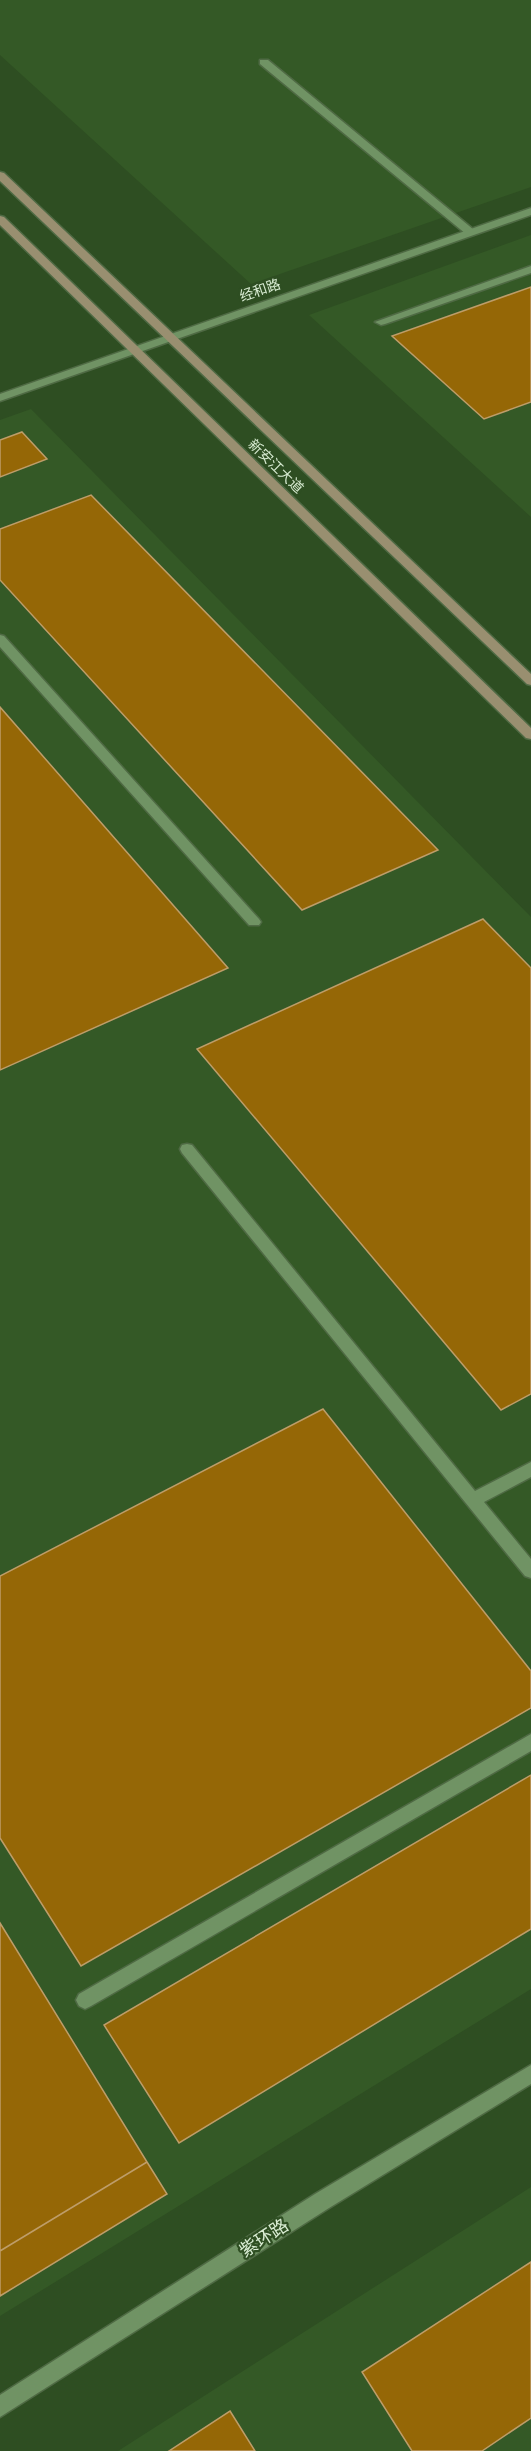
<svg xmlns="http://www.w3.org/2000/svg" width="531" height="2451" font-family="'PT Sans Narrow','Noto Sans SC',sans-serif">
  <style>
    .built { fill: #345926 }
    .building { fill: #956706; stroke: #be9d69; stroke-width: 1.5 }
    .lines { fill: none; stroke-linecap: round; stroke-linejoin: round }
    .lane-casing { stroke: #4f6a44; stroke-width: 3 }
    .street-casing { stroke: #4f6a44; stroke-width: 3 }
    .secondary-casing { stroke: #4f6a44; stroke-width: 3 }
    .lane { fill: #709364; fill-rule: evenodd }
    .street { fill: #709364; fill-rule: evenodd }
    .secondary { fill: #998f70; fill-rule: evenodd }
    .labels { text-anchor: middle; stroke-width: 4.5; stroke-linejoin: round; paint-order: stroke }
    .far-street-label { font-size: 14px; fill: #d9ecd3; stroke: #2e4e22 }
    .near-street-label { font-size: 18px; fill: #d9ecd3; stroke: #2e4e22 }
  </style>
  <rect width="100%" height="100%" fill="#2e4e22"/>
  <!-- built -->
  <path class="built" d="M0,0h531v187l-280,97 -251,-229z
    M531,235v282l-222,-202z
    M31,409l500,508v1072l-531,327v-1896z
    M531,2187v264h-413z"/>
  <!-- building -->
  <path class="building" d="M531,287v115l-47,17 -92,-83z
    M22,432l25,27 -47,18v-37z
    M91,495l347,355 -136,60 -302,-330v-51z
    M0,707l228,261 -228,102z
    M483,919l48,49v426l-30,16 -304,-361z
    M323,1409l208,262v37l-450,258 -81,-128v-262z
    M531,1775v154l-352,214 -75,-118z
    M0,1923l147,239 -147,89z
    M147,2162l20,32 -167,102v-45z
    M531,2262v156l-49,33h-70l-50,-79z
    M230,2411l25,40h-86z"/>
  <g class="lines">
    <defs>
      <path id="lane" d="M260,60h8l206,170v4h-8l-206,-170z
        M531,266v7l-146,51 -4,1 -6,-3z
        M0,635l4,1 255,283 2,3 -2,3h-10l-249,-278z
        M187,1144l5,1 283,346 56,-29v15l-47,25 47,57v19l-6,-2 -343,-423 -2,-4 2,-4z
        M531,1734v17l-440,255 -6,3 -6,-3 -3,-6 3,-6z"/>
      <path id="street" d="M531,208v7l-531,186v-7z
        M531,2065v19l-202,124 -329,209v-22l315,-201z"/>
      <path id="secondary" d="M0,172l4,1 527,501v11l-4,-1 -527,-503z
        M0,216l4,1 527,511v11l-5,-1 -526,-513z"/>
    </defs>
    <!-- lane casing -->
    <use href="#lane" class="lane-casing"/>
    <!-- street casing -->
    <use href="#street" class="street-casing"/>
    <!-- secondary casing -->
    <use href="#secondary" class="secondary-casing"/>
    <!-- lane -->
    <use href="#lane" class="lane"/>
    <!-- street -->
    <use href="#street" class="street"/>
    <!-- secondary -->
    <use href="#secondary" class="secondary"/>
  </g>
  <g class="labels">
    <!-- far-street labels -->
    <g class="far-street-label">
      <text transform="translate(260 290) rotate(-19)" y="5">经和路</text>
      <text transform="translate(276 466) rotate(44)" y="5">新安江大道</text>
    </g>
    <!-- near-street labels -->
    <g class="near-street-label">
      <text transform="translate(264 2238) rotate(-33)" y="6">紫环路</text>
    </g>
  </g>
</svg>
